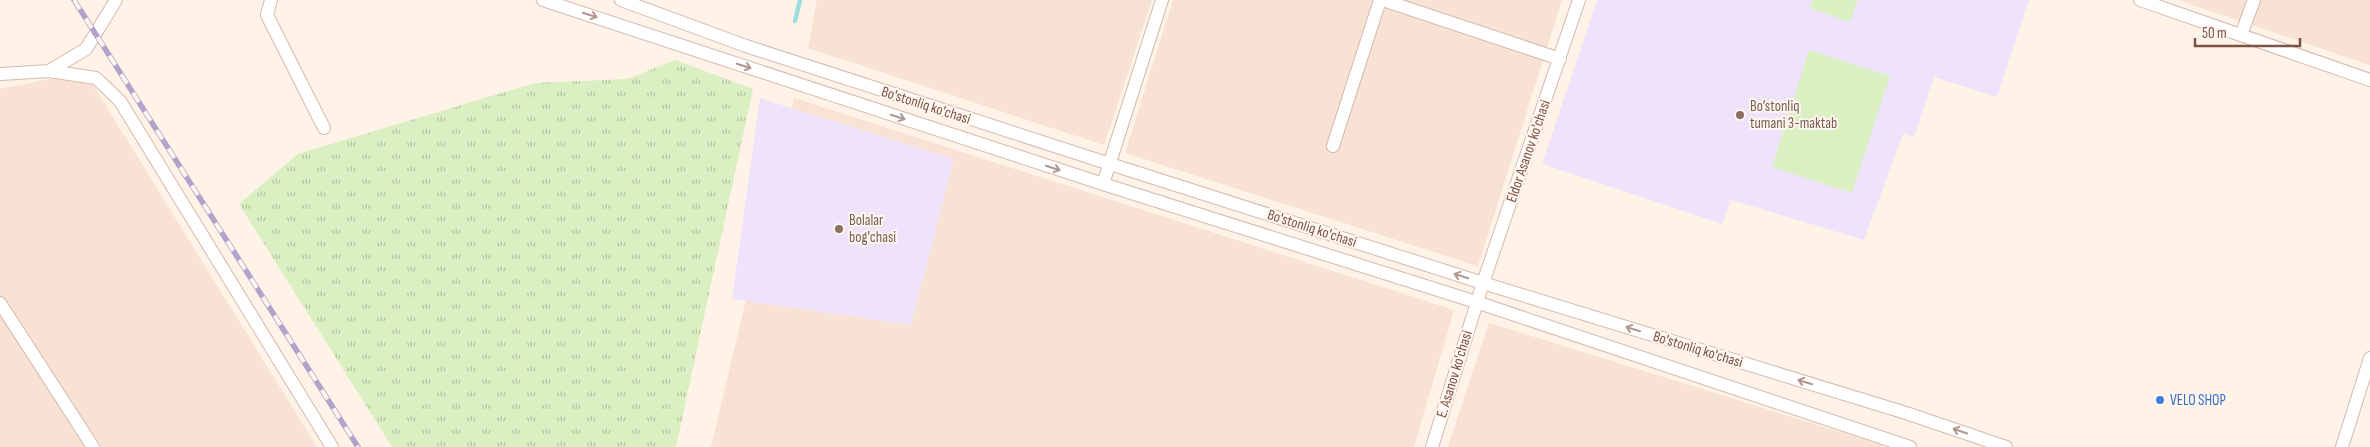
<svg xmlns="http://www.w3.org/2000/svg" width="2370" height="447" font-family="'Sofia Sans Condensed',sans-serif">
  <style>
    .residential { fill: #f7e2d4 }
    .education { fill: #efe3fb }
    .grass { fill: url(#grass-tufts) }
    .garden { fill: #daefc2 }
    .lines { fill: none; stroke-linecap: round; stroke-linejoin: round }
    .stream { stroke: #9dddde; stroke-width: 4.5 }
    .minor-casing { stroke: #d5baad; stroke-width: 14 }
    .minor { stroke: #fff; stroke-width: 12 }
    .rail-casing { stroke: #b3a2cb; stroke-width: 5.5 }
    .rail { stroke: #fff7ef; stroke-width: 4; stroke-dasharray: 11; stroke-linecap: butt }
    .oneway { stroke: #b09891 }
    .education-dot { fill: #8d6e63; stroke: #fff7ef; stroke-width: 2 }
    .shop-dot { fill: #3f7fe0; stroke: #fff7ef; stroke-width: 2 }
    .labels { text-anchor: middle; stroke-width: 4; stroke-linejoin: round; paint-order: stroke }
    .street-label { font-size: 15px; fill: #7c5347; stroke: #fff7ef }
    .education-label { font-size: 15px; fill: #785e54; stroke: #fff7ef; text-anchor: start }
    .shop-label { font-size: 15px; fill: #366cbe; stroke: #fff7ef; text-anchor: start }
  </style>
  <defs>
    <pattern id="grass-tufts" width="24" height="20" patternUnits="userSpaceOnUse" patternTransform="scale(1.25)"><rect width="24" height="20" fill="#daefc2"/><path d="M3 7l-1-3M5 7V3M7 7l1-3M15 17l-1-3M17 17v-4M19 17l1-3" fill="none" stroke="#b6c49f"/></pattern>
  </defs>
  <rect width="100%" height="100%" fill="#fff2e6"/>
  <!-- residential -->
  <path class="residential" d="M817,0h335l-48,145 -296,-97z
    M1173,0h389l-84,266 -353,-113z
    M2178,0h192v65z
    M85,72l232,375h-317v-358z
    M794,98l660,212 -40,137h-703z
    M1489,323l393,122v2h-434z"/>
  <!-- education -->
  <path class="education" d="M1597,0h432l-32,97 -63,-20 -20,60 -11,-3 -39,106 -133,-40 -9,24 -180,-60z
    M760,98l194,61 -43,166 -179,-26z"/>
  <!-- grass -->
  <path class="grass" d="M675,60l78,29 -77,358h-284l-153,-243 59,-50 237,-71 92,-4z"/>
  <!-- garden -->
  <path class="garden" d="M1813,0h45l-8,22 -40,-14z
    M1809,50l81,26 -38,117 -80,-26z"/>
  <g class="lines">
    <!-- stream -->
    <path class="stream" d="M795,21l5,-21"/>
    <defs>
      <path id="minor" d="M271,0l-4,15 57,113
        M543,0l560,184 373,118 434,145
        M621,0l125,46 364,118 373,119 423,130 100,34
        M1383,0l177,59
        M2140,0l230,80
        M2241,35l13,-35
        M49,71l37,-22 30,-49
        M0,74l49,-3 47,7 24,23 212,346
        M1333,146l47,-146
        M1103,184l59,-184
        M0,303l93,144
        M1432,447l51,-164 96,-283
        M2342,447l28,-89"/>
    </defs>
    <!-- minor casing -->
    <use href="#minor" class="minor-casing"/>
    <!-- minor -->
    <use href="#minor" class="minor"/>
    <defs>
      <path id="rail" d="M74,0l284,447"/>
    </defs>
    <!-- rail casing -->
    <use href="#rail" class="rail-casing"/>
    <!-- rail -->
    <use href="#rail" class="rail"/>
  </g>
  <!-- one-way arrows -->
  <defs><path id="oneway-shaft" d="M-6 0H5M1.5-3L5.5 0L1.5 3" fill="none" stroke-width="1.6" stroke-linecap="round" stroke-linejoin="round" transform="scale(1.25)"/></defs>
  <g class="oneway">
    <use href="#oneway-shaft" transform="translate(590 15) rotate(18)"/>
    <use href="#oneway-shaft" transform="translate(744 66) rotate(18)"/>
    <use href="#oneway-shaft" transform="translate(898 117) rotate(18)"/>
    <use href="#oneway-shaft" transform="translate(1053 168) rotate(18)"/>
    <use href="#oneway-shaft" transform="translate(1461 276) rotate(-162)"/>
    <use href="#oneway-shaft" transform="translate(1633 329) rotate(-163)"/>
    <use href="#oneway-shaft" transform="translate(1805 382) rotate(-163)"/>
    <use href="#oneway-shaft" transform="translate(1960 431) rotate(-161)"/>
  </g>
  <!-- markers -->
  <g class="education-dot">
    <circle cx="1740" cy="115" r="5"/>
    <circle cx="839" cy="229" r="5"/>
  </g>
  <circle class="shop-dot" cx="2160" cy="400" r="5"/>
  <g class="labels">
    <!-- street labels -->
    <g class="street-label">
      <text transform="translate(926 105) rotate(18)" y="5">Bo'stonliq ko'chasi</text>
      <text transform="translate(1528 151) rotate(-71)" y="5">Eldor Asanov ko'chasi</text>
      <text transform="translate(1312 228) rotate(18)" y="5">Bo'stonliq ko'chasi</text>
      <text transform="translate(1698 349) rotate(17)" y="5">Bo'stonliq ko'chasi</text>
      <text transform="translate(1454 374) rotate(-73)" y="5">E. Asanov ko'chasi</text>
    </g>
    <!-- education labels -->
    <g class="education-label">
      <text x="1750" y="111">Bo’stonliq<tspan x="1750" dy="17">tumani 3-maktab</tspan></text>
      <text x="849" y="225">Bolalar<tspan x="849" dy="17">bog'chasi</tspan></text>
    </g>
    <!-- shop labels -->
    <g class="shop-label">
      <text x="2170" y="405">VELO SHOP</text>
    </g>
  </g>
  <!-- scale -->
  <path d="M2195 38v8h105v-8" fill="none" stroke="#7c5347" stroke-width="2.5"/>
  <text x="2202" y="38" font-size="15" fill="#7c5347" stroke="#fff7ef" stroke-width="4" paint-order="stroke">50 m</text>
</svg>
